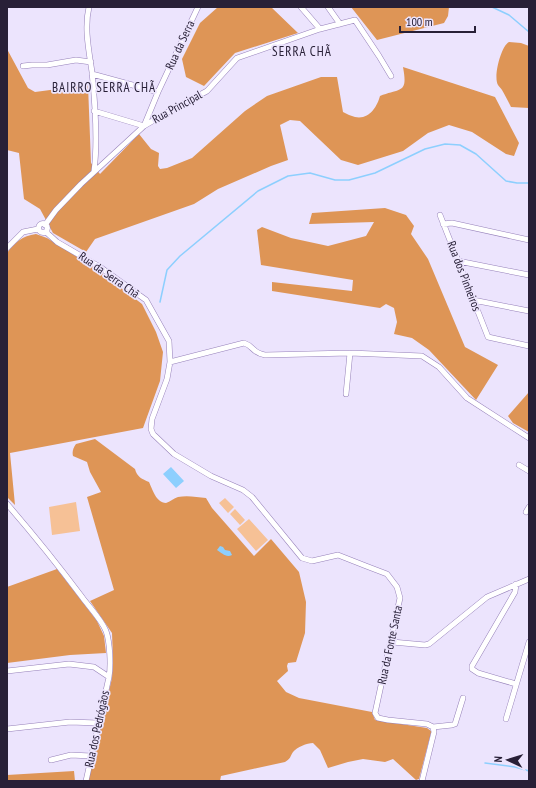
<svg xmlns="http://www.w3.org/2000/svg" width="536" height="788" font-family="'PT Sans Narrow',sans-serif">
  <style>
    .green { fill: #f6c196 }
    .forest { fill: #de9556 }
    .water { fill: #8dcffe }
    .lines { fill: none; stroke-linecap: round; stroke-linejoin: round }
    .stream { stroke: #8dcffe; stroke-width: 1.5 }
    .minor-casing { stroke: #9681ba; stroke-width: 6 }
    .minor { stroke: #fff; stroke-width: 5 }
    .labels { text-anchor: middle; stroke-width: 3.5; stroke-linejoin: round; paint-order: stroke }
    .street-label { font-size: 12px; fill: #282037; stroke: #ece4fd }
    .neighbourhood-label { font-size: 13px; letter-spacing: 1px; fill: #282037; stroke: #ece4fd }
  </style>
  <rect width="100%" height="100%" fill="#ece4fd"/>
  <!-- green -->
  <path class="green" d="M225,498l9,9 -6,6 -9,-10z
    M76,502l4,29 -28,4 -3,-28z
    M235,509l10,11 -5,5 -10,-11z
    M249,519l19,21 -12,11 -19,-22z"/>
  <!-- forest -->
  <path class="forest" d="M218,7h53l27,26 -63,20 -31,33 -18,-9 -4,-18 18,-36z
    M351,7h98l-1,9 -4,7 -67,17z
    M509,42l12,1 8,3v62l-18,-1c-3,-6 -6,-12 -9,-17 -1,-2 -3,-3 -4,-5 -5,-8 3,-39 11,-43z
    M7,49l21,39 7,4 53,-7 3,78 9,11 39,-40 12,15 8,4 -1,13 2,3 7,-1 25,-10 53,-47 22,-15 54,-19h16l6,35c4,2 8,4 12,5 14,3 22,-10 25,-21 21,-8 28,-2 23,-29l92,30 24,46 -5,13 -8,-2 -34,-22 -23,-7 -21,8 -25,18 -45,14 -17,-5 -41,-39 -10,-1 -10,5 8,35 -17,6 -53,23 -24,15 -99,35 -9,13 -33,-19 -13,-24 -16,-10 -5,-46 -12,-3z
    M385,208l21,7 8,11 -3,8 17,25 37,88 33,18 -22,35 -47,-50 -17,-12 -18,-4 3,-12 -3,-14 -8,-4 -6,4 -108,-17v-9l80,9 1,-11 -92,-15 -4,-35 5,-3 29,11 37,8 38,-10 8,-14 -65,2 3,-11z
    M36,234l11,4 51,32 44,34 14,28 7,20 -3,29 -17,47 -133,25 5,52 -8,-8v-244c8,-11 15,-17 29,-19z
    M529,392v40l-16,-9 -5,-7z
    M95,439l40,30c2,8 7,10 14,13 3,6 7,21 17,21 4,-1 8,-5 12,-6 9,-2 19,0 28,1l6,10 42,48 17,-17 28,33 7,30 -1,31 -9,29 -8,1 -1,3 1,5 -11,10 9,11 13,6 73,14 3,8 52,8 4,3v2l-12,46 -3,1 -23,-21 -8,3 -22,-3 -15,3 -20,6 -8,-18 -7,-7c-6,0 -16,4 -20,9 -4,6 -1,5 -8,10l-64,14 -1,5h-132l24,-103 1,-19 -1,-26 -22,-32 24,-11 -27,-93 14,-5 -11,-20 -3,-10 -14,-6c-1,-4 0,-8 3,-12z
    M57,569l40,52 7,15 2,17 -36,2 -63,8v-76z
    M74,771l1,10h-68v-6z"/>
  <!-- water -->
  <path class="water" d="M171,467l13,14 -8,7 -13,-14z
    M220,546l3,1 2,3 5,1 2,4c-6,3 -10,-2 -15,-5z"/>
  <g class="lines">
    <!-- stream -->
    <path class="stream" d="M492,7l17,8 20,17
      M160,302l7,-32 13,-14 78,-65 30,-15 22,-3 25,7h14l26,-7 50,-24 20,-5 15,1 16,9 30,27 11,2h12
      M485,763l30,4 14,4"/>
    <defs>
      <path id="minor" d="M89,7c-5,21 0,44 3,65 3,30 6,70 2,99
        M301,7l19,22
        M328,7l12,17
        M23,66l9,-1h15l29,-5 15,2
        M92,74l66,18
        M94,111l50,15 14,-34 40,-85
        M440,215l48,122 41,9
        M38.5 228a4.5 4.5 0 1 1 9 0a4.5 4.5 0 1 1-9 0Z
        M443,224l9,-1 77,17
        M45,225l11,-15 25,-26 63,-58 24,-14 39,-21 30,-33 83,-29 35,-9 24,36 12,20
        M46,232l11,10 43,25 46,33 23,41 1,21 -3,17 -15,40 -1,10 2,5 21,20 37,22 32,14 9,7 50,61 10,3 26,-6 28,11 21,8 10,13 3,11 -25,115 3,5 10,2 39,4 6,3 1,5 -12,49
        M7,248l16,-16 15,-3
        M458,261l71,14
        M473,300l56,11
        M170,362l74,-19c10,3 8,10 21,12l85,-2 72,3 17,11 28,31 62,40
        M346,394l4,-41
        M519,465l10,6
        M7,504c26,30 51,61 75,93 8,11 19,22 24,34 4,11 5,35 3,46l-23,104
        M526,512l3,-5
        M392,642l33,3 4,-1 58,-47 42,-18
        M7,671l62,-7 25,3 15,10
        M516,684l-38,-11 -6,-4v-3l43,-74 1,-8
        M506,719l23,-77
        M433,727l19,-2 3,-1 8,-26
        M7,729l63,-7 28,1
        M51,760l20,-5 20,1"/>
    </defs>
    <!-- minor casing -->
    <use href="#minor" class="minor-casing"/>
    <!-- minor -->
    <use href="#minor" class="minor"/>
  </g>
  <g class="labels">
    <!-- street labels -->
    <g class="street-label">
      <text transform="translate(180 45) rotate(-65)" y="4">Rua da Serra</text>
      <text transform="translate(177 107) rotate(-29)" y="4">Rua Principal</text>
      <text transform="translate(109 275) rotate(35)" y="4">Rua da Serra Chã</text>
      <text transform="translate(464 276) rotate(69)" y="4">Rua dos Pinheiros</text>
      <text transform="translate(390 645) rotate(-78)" y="4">Rua da Fonte Santa</text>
      <text transform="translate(97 729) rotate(-78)" y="4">Rua dos Pedrógãos</text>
    </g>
    <!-- neighbourhood labels -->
    <g class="neighbourhood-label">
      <text x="302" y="56">SERRA CHÃ</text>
      <text x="104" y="92">BAIRRO SERRA CHÃ</text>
    </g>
  </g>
  <!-- border -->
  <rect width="536" height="788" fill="none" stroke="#282037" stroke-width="16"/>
  <!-- north arrow -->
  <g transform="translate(508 760) rotate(274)" stroke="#ece4fd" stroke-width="3" paint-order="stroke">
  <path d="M0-3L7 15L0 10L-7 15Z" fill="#282037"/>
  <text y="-6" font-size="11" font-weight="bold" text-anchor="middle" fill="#282037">N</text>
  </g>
  <!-- scale -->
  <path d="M400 26v6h75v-6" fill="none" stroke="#282037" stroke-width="2"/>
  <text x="406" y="26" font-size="12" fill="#282037" stroke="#ece4fd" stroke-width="3" paint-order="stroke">100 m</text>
</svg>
